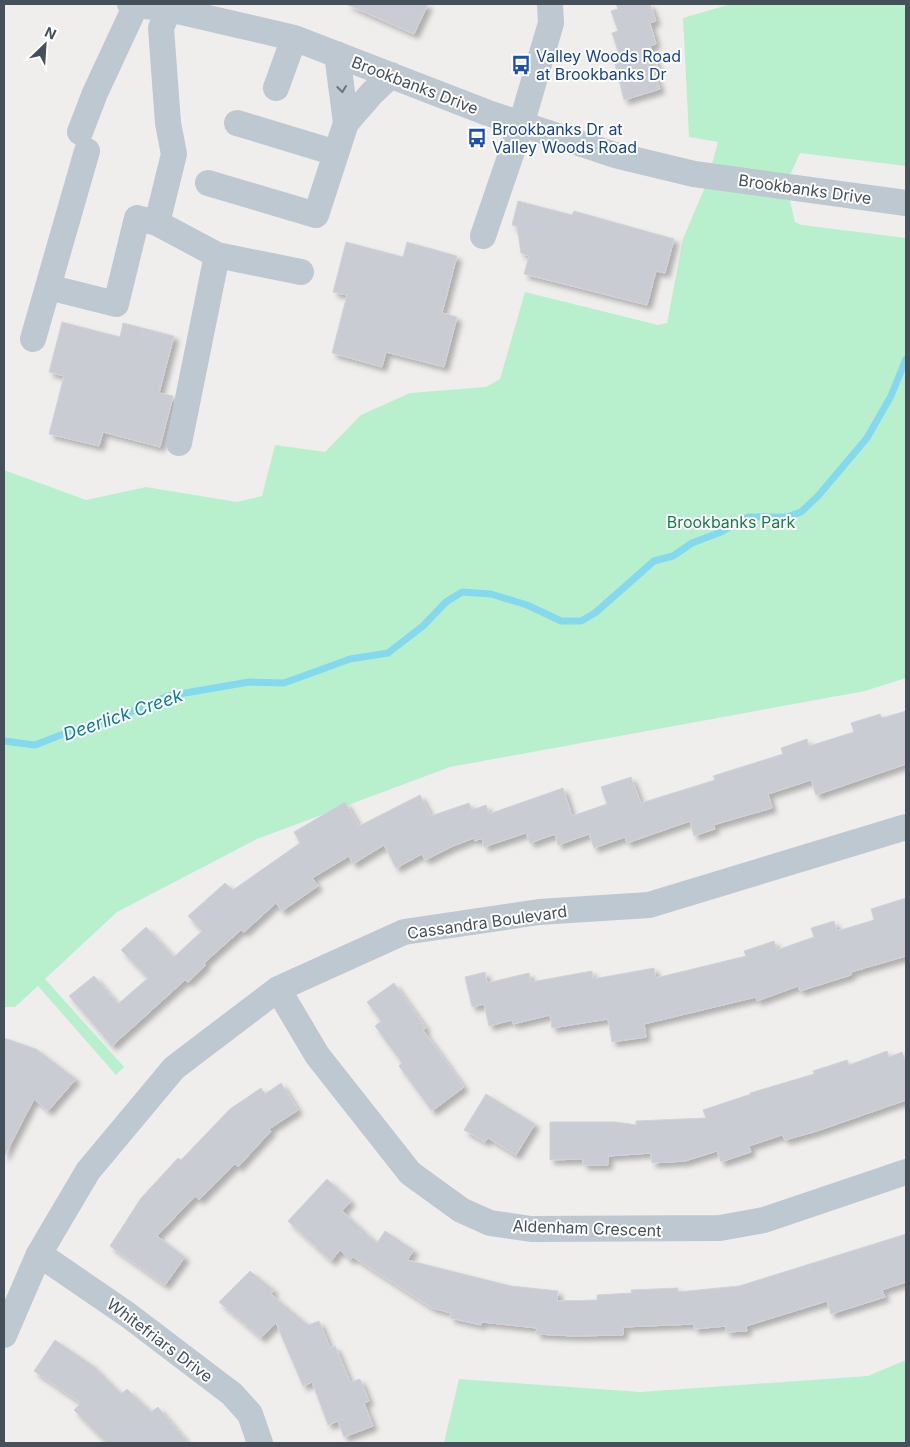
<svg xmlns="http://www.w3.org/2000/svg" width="910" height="1447" font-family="Inter,sans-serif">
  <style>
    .green { fill: #b8f0ce }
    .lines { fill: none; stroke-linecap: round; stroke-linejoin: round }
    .stream { stroke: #84d9ef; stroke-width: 7 }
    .building { fill: #c9ccd2; stroke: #d1d3d9; filter: url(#shadow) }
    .minor { stroke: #bdc8d0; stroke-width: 26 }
    .oneway { stroke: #69747e }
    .labels { text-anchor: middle; stroke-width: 4; stroke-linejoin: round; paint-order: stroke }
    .transit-label { font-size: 16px; fill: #164399; stroke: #fff; text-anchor: start }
    .street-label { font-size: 16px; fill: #45505b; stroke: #fff }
    .park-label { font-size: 16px; fill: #137f48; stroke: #fff }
    .water-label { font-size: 18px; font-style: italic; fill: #077e9c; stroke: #fff }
  </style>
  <defs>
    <filter id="shadow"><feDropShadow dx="4.5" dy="4.5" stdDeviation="2.5" flood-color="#0004"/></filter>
  </defs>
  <rect width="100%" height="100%" fill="#f0eded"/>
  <!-- green -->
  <path class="green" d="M731,4h175v162l-106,-13 -14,31 9,38 7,3 104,13v440l-41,13 -415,76 -193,72 -140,73 -72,67 79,88 -8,8 -78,-89 -23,21h-11v-537l82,30 60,-13 91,15 25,-6 13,-51 50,7 36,-37 49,-22 76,-6 14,-8 25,-87 133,33 9,-2 16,-84 24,-57 11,-40 -29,-5 -6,-119z
    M906,1360v83h-462l15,-64 181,13 228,-16z"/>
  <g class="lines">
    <!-- stream -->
    <path class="stream" d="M4,741l31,4 36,-14 34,-8 63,-27 81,-14 35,1 66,-24 38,-6 35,-27 23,-24 16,-10 29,2 36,11 34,16h20l14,-8 59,-52 19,-5 19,-13 29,-11 27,-15h39l14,-5 17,-16 49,-58 24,-42 15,-37"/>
  </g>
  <!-- building -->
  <path class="building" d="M346,4h82l-14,30z
    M616,4h34l6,17 -6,2 6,21 -6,2 8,22 -5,1 7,20 -36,11 -11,-44 6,-2 -7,-21 6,-2 -7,-20 7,-2z
    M518,201l54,14 2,-4 100,28 -9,34 -9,-2 -9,34 -123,-31 5,-18 -8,-3 -4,-26 -5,-2z
    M346,242l57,15 4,-15 50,14 -15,57 15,4 -13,50 -58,-15 -4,15 -50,-14 15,-58 -14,-3z
    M62,322l58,15 3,-14 51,13 -15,57 14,3 -13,51 -57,-15 -4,14 -50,-12 15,-58 -15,-4z
    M906,711v53l-90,31 -5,-15 -43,14 4,14 -59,17 2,4 -21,7 -4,-15 -63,22 -2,-6 -31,11 -5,-14 -31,11 -3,-11 -25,9 -4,-10 -42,14 -2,-9 -7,3 -1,-3 -21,8 -28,14 -3,-6 -26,14 -12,-23 -31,19 -4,-8 -37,22 6,8 -36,25 -6,-8 -32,29 -3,-2 -37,33 2,2 -18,17 -3,-2 -73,66 -43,-50 25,-20 24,28 30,-26 -27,-28 25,-23 28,30 28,-26 -14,-15 37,-33 8,7 67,-47 -6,-11 51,-30 14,24 61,-31 11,21 38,-13 3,7 14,-5 3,9 74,-26 9,28 35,-12 -6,-17 30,-10 10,26 74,-23 -2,-4 70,-22 -2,-6 26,-9 2,7 45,-14 -3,-9 29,-9 2,4z
    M906,898v58l-55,16v3l-51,16 -2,-5 -41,15 -1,-4 -112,27 2,13 -34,5 -4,-23 -56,9 -2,-13 -37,9 -1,-4 -23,6 -5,-22 -12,3 -7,-30 20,-5 2,11 42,-10 2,9 61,-11 1,8 61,-11 2,10 90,-22 -2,-5 30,-10 3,9 37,-13 -3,-9 23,-7 3,10 37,-11 -3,-11z
    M394,983l32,45 -3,2 41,57 -32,24 -33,-45 3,-3 -27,-37 6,-5 -14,-19z
    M4,1038l32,11 40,30 -28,32 -14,-12 -30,58z
    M887,1051l2,6 13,-5 4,11v37l-89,31 -32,9 -3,-5 -33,11 2,6 -30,10 -4,-11 -32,10 -33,2 -1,-10 -43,3v9h-25v-6l-33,1v-38h66l20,3v-4l70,-3 -3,-8 48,-16 -1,-1 64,-19 -1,-3 34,-11 2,5z
    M281,1083l17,27 -29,19 2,2 -33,36 -3,-3 -36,36 -4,-4 -38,40 28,21 -20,28 -55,-39 31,-48 37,-40 3,2 49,-51 31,-21 4,6z
    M486,1094l49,30 -19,31 -28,-17 -3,4 -21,-12z
    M327,1179l24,22 -9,10 35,32 8,-12 29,19 -7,10 104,26 47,5 -1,10 40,-1v-5l35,-2 -1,-3 47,-2v4l61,-6 167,-52v48l-24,8 3,7 -54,17 -4,-13 -81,25 1,5 -21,1v-6l-32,3v-5l-71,3v8l-49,1 -38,-2 1,-6 -55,-6 -1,3 -31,-7 1,-5 -19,-5 -79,-51 -3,3 -10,-10 -9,11 -43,-40z
    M250,1271l24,19 -3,4 37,31 11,-4 11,27 5,-2 15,36 10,-3 9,22 -5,2 9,23 -29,11 -6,-16 -10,4 -16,-43 -9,4 -27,-63 -15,15 -42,-36z
    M55,1340l37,25 29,29 6,-5 24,23 7,-5 30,36h-81l-33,-33 7,-7 -47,-32z"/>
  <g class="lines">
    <!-- minor -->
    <path class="minor" d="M130,4l39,5 125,29 194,75 127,42 79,19 212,29
      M169,9l-8,19 7,95 6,31 -17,69 60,32 84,17
      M337,54l9,69
      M276,88l18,-50
      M237,123l99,30
      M80,132l15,-39 41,-88
      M208,183l108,32 30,-92 26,-30 19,-18
      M483,236l38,-111 30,-102 -1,-19
      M48,287l68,17 21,-86 20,5
      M33,339l54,-188
      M179,443l38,-188
      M278,989l39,66 93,118 51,37 29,13 41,6 189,-1 44,-8 142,-48
      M39,1254l89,61 104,79 18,20 10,29
      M4,1335l35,-81 49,-83 86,-103 104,-79 126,-57 135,-20 110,-7 257,-78"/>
  </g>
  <!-- one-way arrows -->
  <defs><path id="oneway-chevron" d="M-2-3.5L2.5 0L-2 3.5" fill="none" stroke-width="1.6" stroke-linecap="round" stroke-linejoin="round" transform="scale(1.25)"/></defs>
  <use class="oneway" href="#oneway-chevron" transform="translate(342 89) rotate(83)"/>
  <!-- icons -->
  <defs>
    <symbol id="bus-bare" viewBox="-9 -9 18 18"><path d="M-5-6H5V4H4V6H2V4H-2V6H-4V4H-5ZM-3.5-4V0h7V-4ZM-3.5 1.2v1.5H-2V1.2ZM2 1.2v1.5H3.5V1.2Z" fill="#1a4fb4" stroke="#fff" stroke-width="2.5" paint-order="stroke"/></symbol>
  </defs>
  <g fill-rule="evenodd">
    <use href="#bus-bare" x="507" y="51" width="28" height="28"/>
    <use href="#bus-bare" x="463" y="124" width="28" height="28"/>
  </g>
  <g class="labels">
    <!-- transit labels -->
    <g class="transit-label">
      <text x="536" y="62">Valley Woods Road<tspan x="536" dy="18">at Brookbanks Dr</tspan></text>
      <text x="492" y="135">Brookbanks Dr at<tspan x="492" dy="18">Valley Woods Road</tspan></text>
    </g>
    <!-- street labels -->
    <g class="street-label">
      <text transform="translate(415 85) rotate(21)" y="6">Brookbanks Drive</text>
      <text transform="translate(805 189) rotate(8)" y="6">Brookbanks Drive</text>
      <text transform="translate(487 922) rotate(-8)" y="6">Cassandra Boulevard</text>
      <text transform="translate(587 1228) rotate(2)" y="6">Aldenham Crescent</text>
      <text transform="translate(160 1340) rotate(37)" y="6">Whitefriars Drive</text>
    </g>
    <!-- park labels -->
    <g class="park-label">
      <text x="731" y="528">Brookbanks Park</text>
    </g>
    <!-- water labels -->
    <g class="water-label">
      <text transform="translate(123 715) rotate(-19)" y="6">Deerlick Creek</text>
    </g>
  </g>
  <!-- border -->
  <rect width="910" height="1447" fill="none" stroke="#45505b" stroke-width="10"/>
  <!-- north arrow -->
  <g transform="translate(45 45) rotate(25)" stroke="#ffffff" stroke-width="4" paint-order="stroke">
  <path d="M0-4L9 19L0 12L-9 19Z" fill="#45505b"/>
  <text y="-8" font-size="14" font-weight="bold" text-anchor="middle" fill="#45505b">N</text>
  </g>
</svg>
